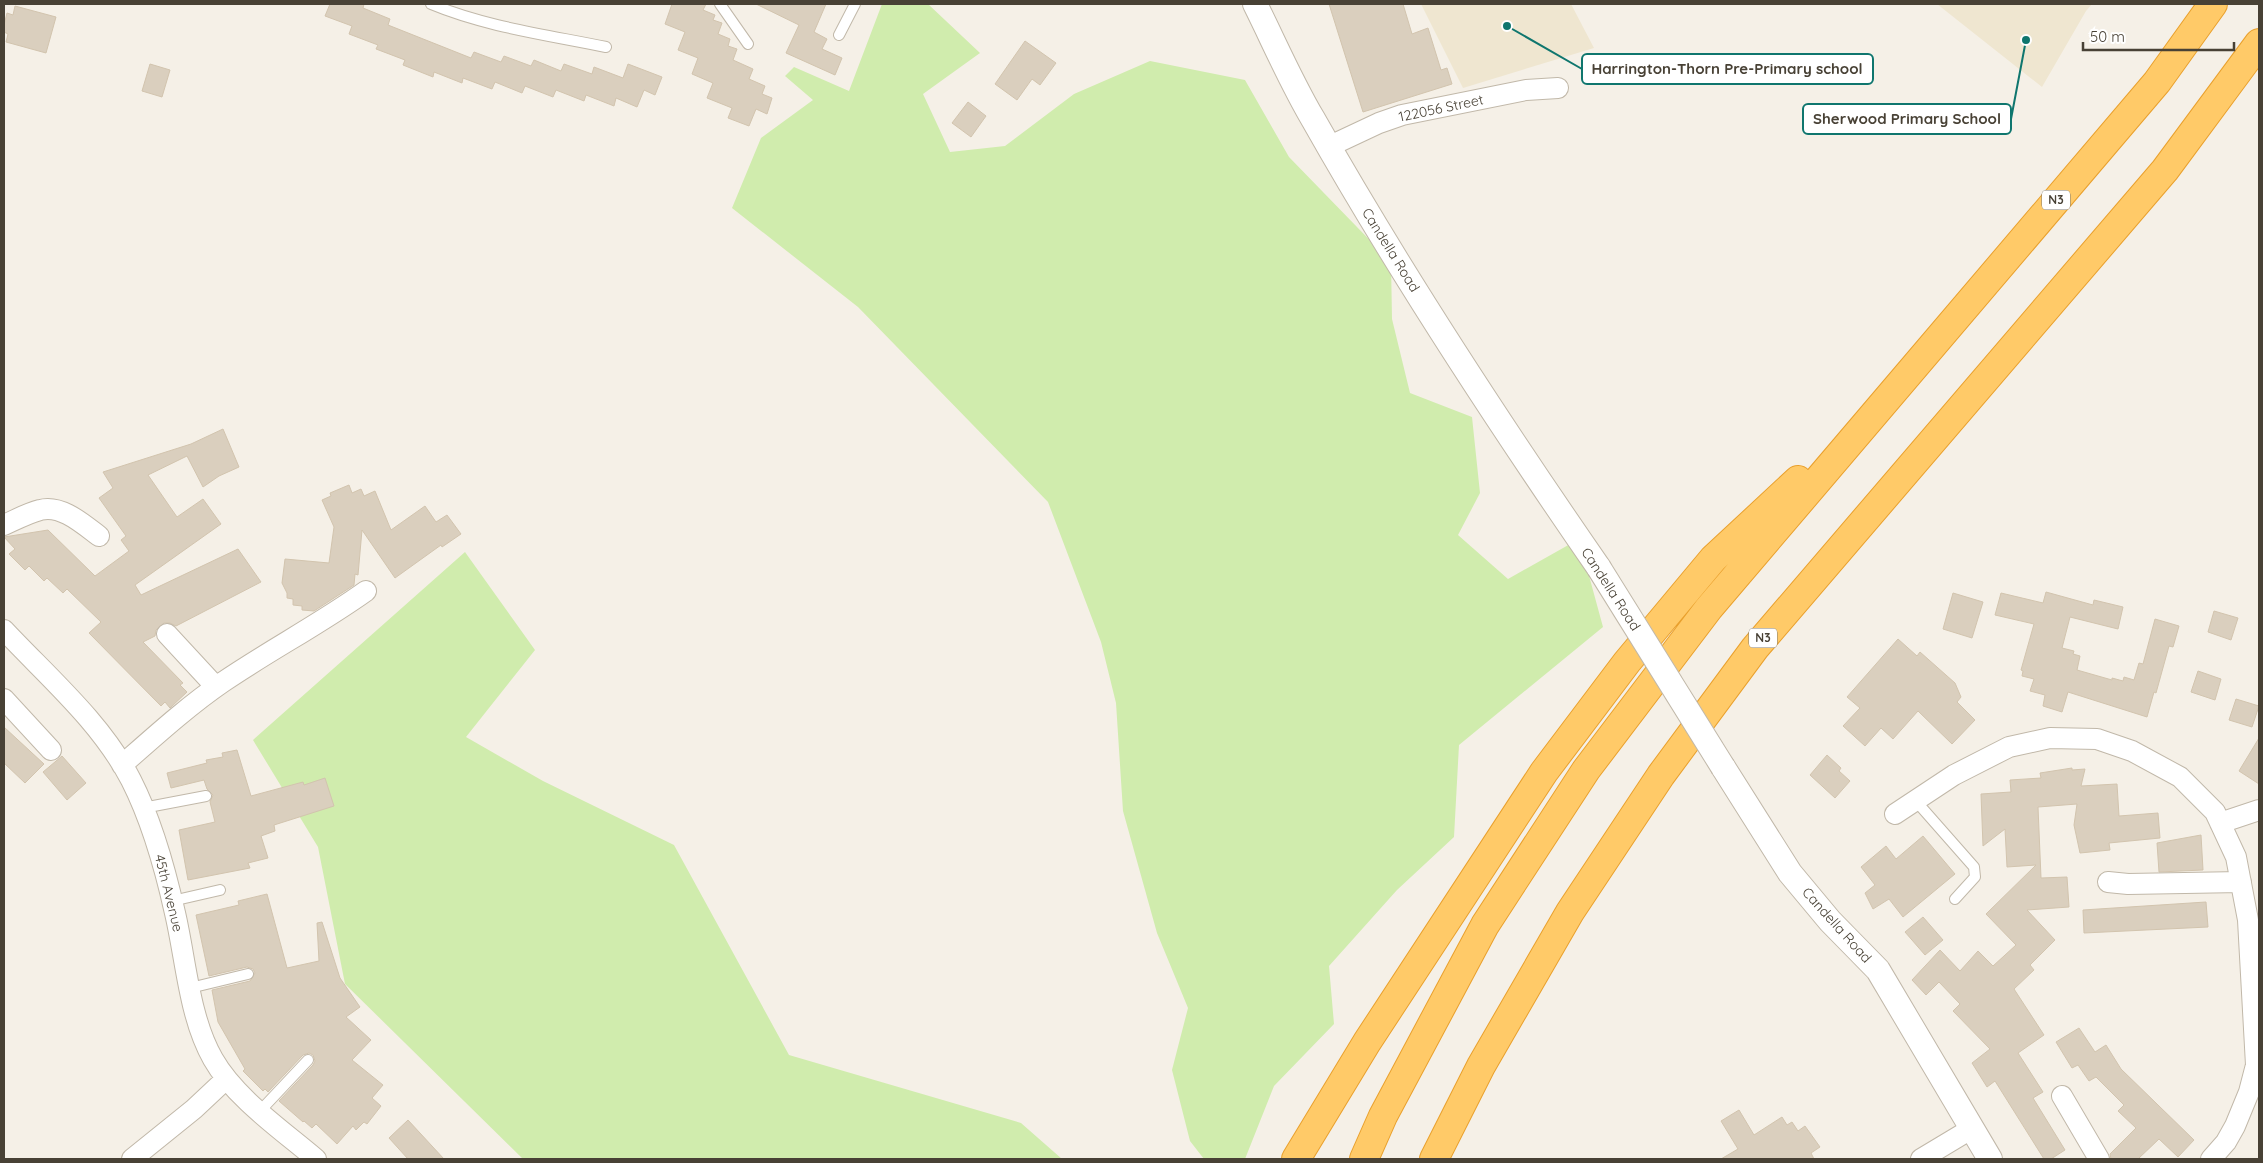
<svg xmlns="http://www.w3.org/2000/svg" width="2263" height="1163" font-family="Quicksand,sans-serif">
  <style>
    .education { fill: #efe6d0 }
    .green { fill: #d0ecad }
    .building { fill: #dacfbe; stroke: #d2c4ae }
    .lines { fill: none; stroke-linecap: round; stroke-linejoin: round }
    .service-casing { stroke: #c1b8a9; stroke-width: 12 }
    .minor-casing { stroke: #c1b8a9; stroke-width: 22 }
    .tertiary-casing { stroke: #c1b8a9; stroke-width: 26 }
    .motorway-casing { stroke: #e9a02d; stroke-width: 30 }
    .service { stroke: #fff; stroke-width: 10 }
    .minor { stroke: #fff; stroke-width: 20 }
    .tertiary { stroke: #fff; stroke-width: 24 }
    .motorway { stroke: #ffca68; stroke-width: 28 }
    .tertiary-bridge-casing { stroke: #c1b8a9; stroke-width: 26; stroke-linecap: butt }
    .tertiary-bridge { stroke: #fff; stroke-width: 24 }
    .labels { text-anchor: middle; stroke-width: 4; stroke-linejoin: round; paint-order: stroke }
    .shield { fill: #fff; stroke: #7f7a72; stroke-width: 1 }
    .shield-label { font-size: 12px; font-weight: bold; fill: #484135 }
    .street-label { font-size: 14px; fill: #484135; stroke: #fff }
    .leader { fill: none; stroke: #0f766e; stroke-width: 2 }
    .callout-dot { fill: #0f766e; stroke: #fff; stroke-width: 2 }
    .callout { fill: #fff; stroke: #0f766e; stroke-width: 2 }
    .callout-label { font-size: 15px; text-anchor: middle; font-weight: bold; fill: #484135 }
  </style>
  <rect width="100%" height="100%" fill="#f5f0e7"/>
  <!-- education -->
  <path class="education" d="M1421,4h150l23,44 -131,40z
    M1937,4h155l-6,7 -44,76z"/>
  <!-- green -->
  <path class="green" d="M882,4h46l52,49 -57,41 27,58 55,-6 69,-52 76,-33 95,19 44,77 102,105 1,57 18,74 62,24 8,76 -22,42 50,44 71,-40 24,88 -144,118 -5,92 -57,53 -68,76 5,58 -60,62 -29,73h-41l-14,-18 -18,-71 16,-62 -31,-75 -34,-122 -7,-108 -15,-61 -53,-140 -190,-195 -126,-99 29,-70 52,-38 -28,-24 9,-9 55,24z
    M465,552l70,98 -69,87 77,44 131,64 115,210 232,68 41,36h-539l-178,-175 -27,-137 -65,-107z"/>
  <!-- building -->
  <path class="building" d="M330,4h34l-1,4 27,11 -2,6 83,33 3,-6 27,10 3,-6 27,10 3,-6 27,11 3,-7 28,10 2,-7 29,11 5,-14 34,13 -7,18 -11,-5 -7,17 -21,-9 -2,8 -28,-11 -2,6 -28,-11 -3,7 -28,-11 -3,7 -27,-11 -3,7 -29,-11 -1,5 -28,-11 -1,5 -30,-12 2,-5 -29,-11 2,-4 -29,-11 3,-8 -27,-10z
    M672,4h34l-3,6 12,5 -2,5 9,3 -4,11 12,5 -2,7 9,3 -4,11 20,9 -4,10 16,7 -3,8 10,4 -5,16 -11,-5 -7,17 -21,-8 4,-10 -25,-10 6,-15 -21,-9 6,-16 -20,-8 7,-18 -20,-8z
    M756,4h70l-12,28 13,7 -5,10 20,9 -7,17 -49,-22 13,-28z
    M1329,4h74l9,30 16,-6 13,42 6,-2 5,16 -89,28z
    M15,6l41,11 -10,36 -40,-11 2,-8 -4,-2v-7l3,-12 6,2z
    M1025,41l31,22 -16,22 -8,-6 -15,21 -22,-16z
    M150,64l20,6 -8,27 -20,-6z
    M968,102l18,14 -15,21 -19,-14z
    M223,429l16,38 -20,9 -16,11 -16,-31 -39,19 29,42 26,-18 18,25 -86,61 6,10 97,-46 23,33 -85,44 -6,-3h-6l-8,7 -1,6 -12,6 40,41 -3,2 7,7 -17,16 -5,-6 -4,4 -72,-73 12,-11 -34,-33 -4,4 -16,-15 -3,3 -15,-15 -4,4 -16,-16 6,-5 -11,-12 44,-7 47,46 34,-25 -8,-11 5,-4 -27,-38 14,-10 -10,-16 88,-28z
    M349,485l3,8 9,-4 3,7 11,-5 16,39 34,-24 11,16 11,-7 14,19 -19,13 -1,-2 -46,33 -33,-48 -4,45 -3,-1 -1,11 -40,26 -12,-1v-4l-9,-1v-6l-6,-1v-5l-5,-10 3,-24 44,4 5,-36 -12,-27 9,-4 -1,-3z
    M2046,592l47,13 1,-5 29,7 -5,22 -48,-12 -8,31 12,3 -1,3 7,2 -3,14 35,10v-2l11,3 1,-4 10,3 5,-17 4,1 12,-45 24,7 -6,21 -4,-1 -13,47 -2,-1 -7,25 -79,-25 -6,20 -19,-6 2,-11 -15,-4 4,-12 -12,-3 1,-5 -2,-1 13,-46 -39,-9 6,-22 42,10z
    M1953,593l30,9 -11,36 -29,-9z
    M2214,611l24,7 -7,22 -23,-8z
    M1898,639l19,17 3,-4 35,31 6,14 -4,5 18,18 -23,24 -34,-33 -25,28 -12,-11 -16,18 -22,-20 17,-18 -13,-11z
    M2198,671l23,8 -6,21 -24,-8z
    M2236,699l23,7 -7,21 -23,-7z
    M4,727l40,37 -19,19 -21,-20z
    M2259,738v46l-20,-13z
    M237,750l14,46 52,-14 1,3 21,-7 9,28 -60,19 1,6 -14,5 7,22 -20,5 2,5 -62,12 -9,-50 36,-8 -5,-20 3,-7 -6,-6 -3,-9 -33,8 -4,-15 40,-10 -1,-3 17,-3 -1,-4z
    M1827,755l14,13 -2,3 11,10 -15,17 -25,-23z
    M62,756l24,27 -19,17 -24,-28z
    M2072,768v2l13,-1 -4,17 36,-2 2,32 39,-3 2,25 -51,5 1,7 -30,3 -6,-28 3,-21 -39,3 3,71 26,-1 2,30 -42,3 28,30 -25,25 4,5 -20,19 30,46 -26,18 25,39 -10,6 32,52 -14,9h-7l-49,-78 -8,6 -15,-24 18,-14 -37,-38 7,-7 -21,-22 -13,13 -14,-15 28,-30 20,21 18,-20 15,15 23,-21 -30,-31 50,-49 -29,2 -2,-38 -22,17 -2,-52 30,-2 -1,-12 31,-2 -1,-5z
    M2201,835l2,35 -44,2 -2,-29z
    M1923,836l32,38 -52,43 -14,-18 -16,10 -8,-16 10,-8 -14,-18 25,-21 10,13z
    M267,894l20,74 32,-7 -2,-38 5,-1 18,56 20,29 -14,10 25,23 -19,20 31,25 -11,13 9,8 -14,18 -3,-2 -8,8 -3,-4 -16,18 -21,-20 -4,4 -8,-7 -1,1 -24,-21 34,-36 2,-4 -2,-6 -4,-2 -6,2 -35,37 -3,-3 -2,2 -20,-20 2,-2 -27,-47 -6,-32 38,-9 5,-8 -2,-4 -6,-2 -38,9 -13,-61 43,-10 -1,-4z
    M2206,902l2,25 -124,6 -1,-23z
    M1923,917l20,23 -18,15 -20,-23z
    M2079,1028l16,24 11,-7 15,24 73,71 -16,17 -19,-18 -21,20h-27l-1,-5 26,-26 -18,-17 6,-6 -28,-28 -7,4 -11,-16 -6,3 -16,-26z
    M1739,1110l15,25 28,-18 5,8 5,-3 6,9 7,-5 15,21 -9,6 3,6h-93l17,-10 -17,-28z
    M408,1120l36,39h-36l-19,-21z"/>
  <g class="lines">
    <defs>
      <path id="service" d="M431,4c55,23 117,31 175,43
        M720,4l28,40
        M839,35l16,-31
        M1915,800l59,67 1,10 -20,22
        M143,808l63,-12
        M172,901l48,-11
        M190,988l58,-14
        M260,1111l48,-51"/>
      <path id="minor" d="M1330,146l49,-23 23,-8 124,-25 32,-2
        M4,525c11,-5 24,-12 36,-15 21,-6 43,14 59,26
        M4,630c44,47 97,92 127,150 21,41 34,88 44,133 11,47 14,104 38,146 22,39 69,71 103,100
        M167,634l49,53
        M4,699l47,51
        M122,765c33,-29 66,-59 101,-83 47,-32 97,-58 143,-91
        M1895,814l59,-39 55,-28 41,-9 47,1 35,12 48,26 35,35 21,45 12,63 8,145 -7,27 -14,34 -9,16 -15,17
        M2220,823l39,-13
        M2108,882l20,2 113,-2
        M2062,1096l37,63
        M132,1159l62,-50 32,-30
        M1921,1159l50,-30"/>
      <path id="tertiary" d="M1255,4c19,38 36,78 58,115 87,154 185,303 286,449
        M1723,767l67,106 40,48 48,49 112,189"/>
      <path id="motorway" d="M1296,1159l71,-117 177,-270 83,-110 86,-103 85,-79
        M1364,1159l19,-43 102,-191 101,-155 123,-162 448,-526 56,-78
        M1434,1159l47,-93 89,-154 91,-137 94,-127 410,-478 94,-127"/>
    </defs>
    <!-- service casing -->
    <use href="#service" class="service-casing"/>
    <!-- minor casing -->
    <use href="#minor" class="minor-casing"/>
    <!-- tertiary casing -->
    <use href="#tertiary" class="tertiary-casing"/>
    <!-- motorway casing -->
    <use href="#motorway" class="motorway-casing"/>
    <!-- service -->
    <use href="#service" class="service"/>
    <!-- minor -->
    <use href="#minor" class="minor"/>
    <!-- tertiary -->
    <use href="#tertiary" class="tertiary"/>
    <!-- motorway -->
    <use href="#motorway" class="motorway"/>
    <defs>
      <path id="tertiary-bridge" d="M1599,568l124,199"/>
    </defs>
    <!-- tertiary-bridge casing -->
    <use href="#tertiary-bridge" class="tertiary-bridge-casing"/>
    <!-- tertiary-bridge -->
    <use href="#tertiary-bridge" class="tertiary-bridge"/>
  </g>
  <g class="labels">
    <!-- shield labels -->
    <g class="shield">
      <rect x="2042" y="190.5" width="28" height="19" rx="4"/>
      <rect x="1749" y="628.5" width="28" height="19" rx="4"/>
    </g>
    <g class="shield-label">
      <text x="2056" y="204">N3</text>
      <text x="1763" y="642">N3</text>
    </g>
    <!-- street labels -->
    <g class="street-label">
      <text transform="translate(1441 108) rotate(-12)" y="5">122056 Street</text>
      <text transform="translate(1391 250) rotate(58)" y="5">Candella Road</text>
      <text transform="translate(1611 589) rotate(57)" y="5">Candella Road</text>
      <text transform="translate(169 893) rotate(76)" y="5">45th Avenue</text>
      <text transform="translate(1837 925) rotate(48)" y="5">Candella Road</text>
    </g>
  </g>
  <!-- callouts -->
  <path class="leader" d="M1507 26L1582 69M2026 40L2011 119"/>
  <g class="callout-dot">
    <circle cx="1507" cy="26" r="5"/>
    <circle cx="2026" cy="40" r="5"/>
  </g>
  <g class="callout">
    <rect x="1582" y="54" width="291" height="30" rx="5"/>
    <rect x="1803" y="104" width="208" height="30" rx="5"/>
  </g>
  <g class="callout-label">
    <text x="1727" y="74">Harrington-Thorn Pre-Primary school</text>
    <text x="1907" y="124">Sherwood Primary School</text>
  </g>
  <!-- border -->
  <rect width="2263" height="1163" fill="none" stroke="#484135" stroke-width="10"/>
  <!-- scale -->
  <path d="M2083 42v8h151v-8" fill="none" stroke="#484135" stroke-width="2.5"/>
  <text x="2090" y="42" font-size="15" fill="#484135" stroke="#ffffff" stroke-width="4" paint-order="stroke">50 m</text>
</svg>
